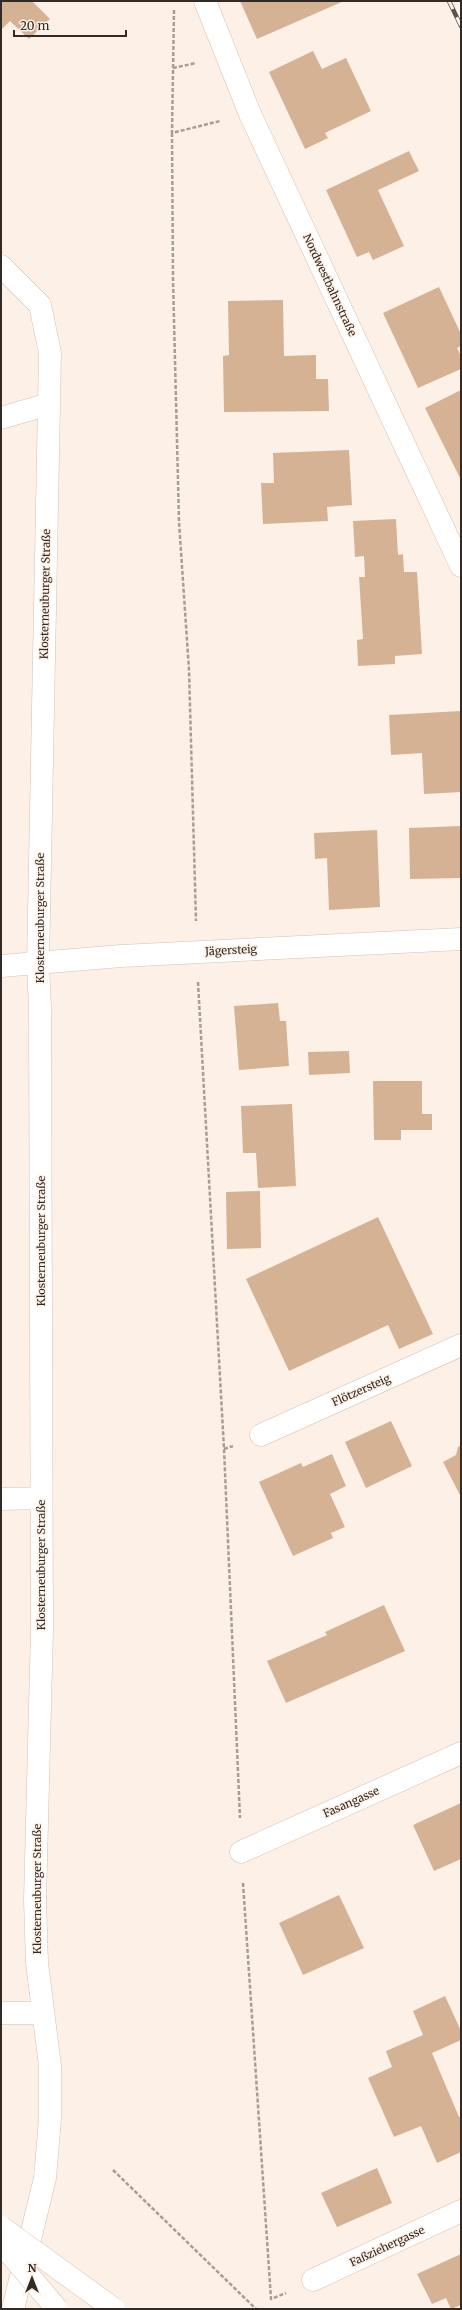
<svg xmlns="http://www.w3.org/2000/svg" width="462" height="2310" font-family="Merriweather,serif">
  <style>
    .building { fill: #d5b294 }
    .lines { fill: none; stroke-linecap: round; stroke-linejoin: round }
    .street-casing { stroke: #d4c0b0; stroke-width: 23 }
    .path { stroke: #a89d95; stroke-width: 2.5; stroke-dasharray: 4 2; stroke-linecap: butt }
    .street { stroke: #fff; stroke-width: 22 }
    .rail-casing { stroke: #5a514b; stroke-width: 4.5 }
    .rail { stroke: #fdf0e6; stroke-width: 3; stroke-dasharray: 9; stroke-linecap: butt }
    .highway-bridge-casing { stroke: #d4c0b0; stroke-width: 23; stroke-linecap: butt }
    .highway-bridge { stroke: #fff; stroke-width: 22 }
    .labels { text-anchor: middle; stroke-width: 3; stroke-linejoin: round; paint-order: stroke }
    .street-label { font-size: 11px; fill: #322a24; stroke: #fdf0e6 }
  </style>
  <rect width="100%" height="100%" fill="#fdf0e6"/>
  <!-- building -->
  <path class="building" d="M1,1h31l18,18 -21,20 -19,-18 -9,9z
    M240,1h104l-87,38z
    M313,51l9,18 24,-11 25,53 -46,22 3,5 -23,11 -36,-77z
    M409,151l10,20 -41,19 26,56 -31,14 -4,-8 -12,5 -31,-67z
    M439,287l22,47v12l-4,2 4,8v13l-43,19 -35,-75z
    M283,300l1,56 32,-1v24h12l1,32 -105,1 -1,-56 6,-1 -1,-54z
    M461,390v90l-36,-72z
    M349,450l3,55 -25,2 1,14 -65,3 -2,-41h13l-1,-30z
    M396,519l2,36 5,-1 1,18h13l5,82 -27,2v8l-37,2 -1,-26 6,-1 -4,-62h6l-1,-21 -9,1 -2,-36z
    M461,711v81l-37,2 -2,-41 -31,2 -2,-40z
    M461,826v52l-51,1 -1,-51z
    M377,830l3,77 -51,3 -2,-52 -12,1 -1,-26z
    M278,1003l2,18h6l3,45 -50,4 -5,-64z
    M349,1051l1,22 -41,2 -1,-23z
    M373,1081h49v33h10v16h-31v10h-27z
    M292,1104l4,82 -38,2 -2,-35h-13l-2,-47z
    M260,1191l1,57 -34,1 -1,-57z
    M378,1217l55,117 -34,15 -11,-24 -99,46 -43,-92z
    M391,1421l21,45 -46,22 -21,-46z
    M461,1445v52l-18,-35 13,-7 2,-8z
    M332,1454l14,32 -16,8 15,33 -14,6 2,5 -40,18 -34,-74 42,-19 2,4z
    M384,1605l21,46 -119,52 -19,-42 60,-26 -2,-3z
    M461,1803v56l-27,12 -21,-46z
    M339,1895l25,53 -61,27 -24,-52z
    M445,1996l16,35v9l-29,13 27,64 2,-1v36l-24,11 -16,-37 -27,11 -26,-59 24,-11 -6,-16 37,-16 -10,-24z
    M377,2168l15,35 -55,24 -16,-34z
    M461,2254v51l-10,4 -5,-11 -14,6 -15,-30z"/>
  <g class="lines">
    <defs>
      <path id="street" d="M205,1l45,113 211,452
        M1,266l39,39 10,48 -12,611 2,44 2,622 -7,270 2,63 13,103v53l-5,59 -32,131
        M1,418l48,-14
        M1,966l120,-10 340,-17
        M261,1435l200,-90
        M1,1499l40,-1
        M241,1852l220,-99
        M1,2013h42
        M313,2280l148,-69"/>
    </defs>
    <!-- street casing -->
    <use href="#street" class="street-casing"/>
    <!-- path -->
    <path class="path" d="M174,10l-2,123 48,-12
      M173,68l23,-5
      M172,133l1,146 6,243 10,148 7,251
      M198,982l26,467 16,369
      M224,1449l9,-3
      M243,1883l28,416 15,-6
      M113,2170l143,139"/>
    <!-- street -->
    <use href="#street" class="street"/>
    <defs>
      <path id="rail" d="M449,1l12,25"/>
    </defs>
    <!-- rail casing -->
    <use href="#rail" class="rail-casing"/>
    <!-- rail -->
    <use href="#rail" class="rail"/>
    <defs>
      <path id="highway-bridge" d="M1,2227l113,82
        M1,2243l56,66"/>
    </defs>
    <!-- highway-bridge casing -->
    <use href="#highway-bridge" class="highway-bridge-casing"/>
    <!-- highway-bridge -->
    <use href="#highway-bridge" class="highway-bridge"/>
  </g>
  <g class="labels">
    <!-- street labels -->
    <g class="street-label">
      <text transform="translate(330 285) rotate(65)" y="4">Nordwestbahnstraße</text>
      <text transform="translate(45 594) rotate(-89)" y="4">Klosterneuburger Straße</text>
      <text transform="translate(40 918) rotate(-90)" y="4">Klosterneuburger Straße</text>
      <text transform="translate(231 950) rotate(-3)" y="4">Jägersteig</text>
      <text transform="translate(41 1241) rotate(-90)" y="4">Klosterneuburger Straße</text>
      <text transform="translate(361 1390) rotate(-24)" y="4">Flötzersteig</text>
      <text transform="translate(41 1565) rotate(-90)" y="4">Klosterneuburger Straße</text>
      <text transform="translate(351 1802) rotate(-24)" y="4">Fasangasse</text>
      <text transform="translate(37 1889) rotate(-90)" y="4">Klosterneuburger Straße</text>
      <text transform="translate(387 2246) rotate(-25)" y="4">Faßziehergasse</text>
    </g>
  </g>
  <!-- border -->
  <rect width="462" height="2310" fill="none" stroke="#322a24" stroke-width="4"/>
  <!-- north arrow -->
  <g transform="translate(32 2278)" stroke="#fdf0e6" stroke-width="3" paint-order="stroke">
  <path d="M0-3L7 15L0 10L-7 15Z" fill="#322a24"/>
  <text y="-6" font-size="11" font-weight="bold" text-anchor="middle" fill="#322a24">N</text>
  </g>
  <!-- scale -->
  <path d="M14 30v6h112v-6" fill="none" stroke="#322a24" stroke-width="2"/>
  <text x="20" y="30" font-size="12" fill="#322a24" stroke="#fdf0e6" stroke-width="3" paint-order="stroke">20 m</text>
</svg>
